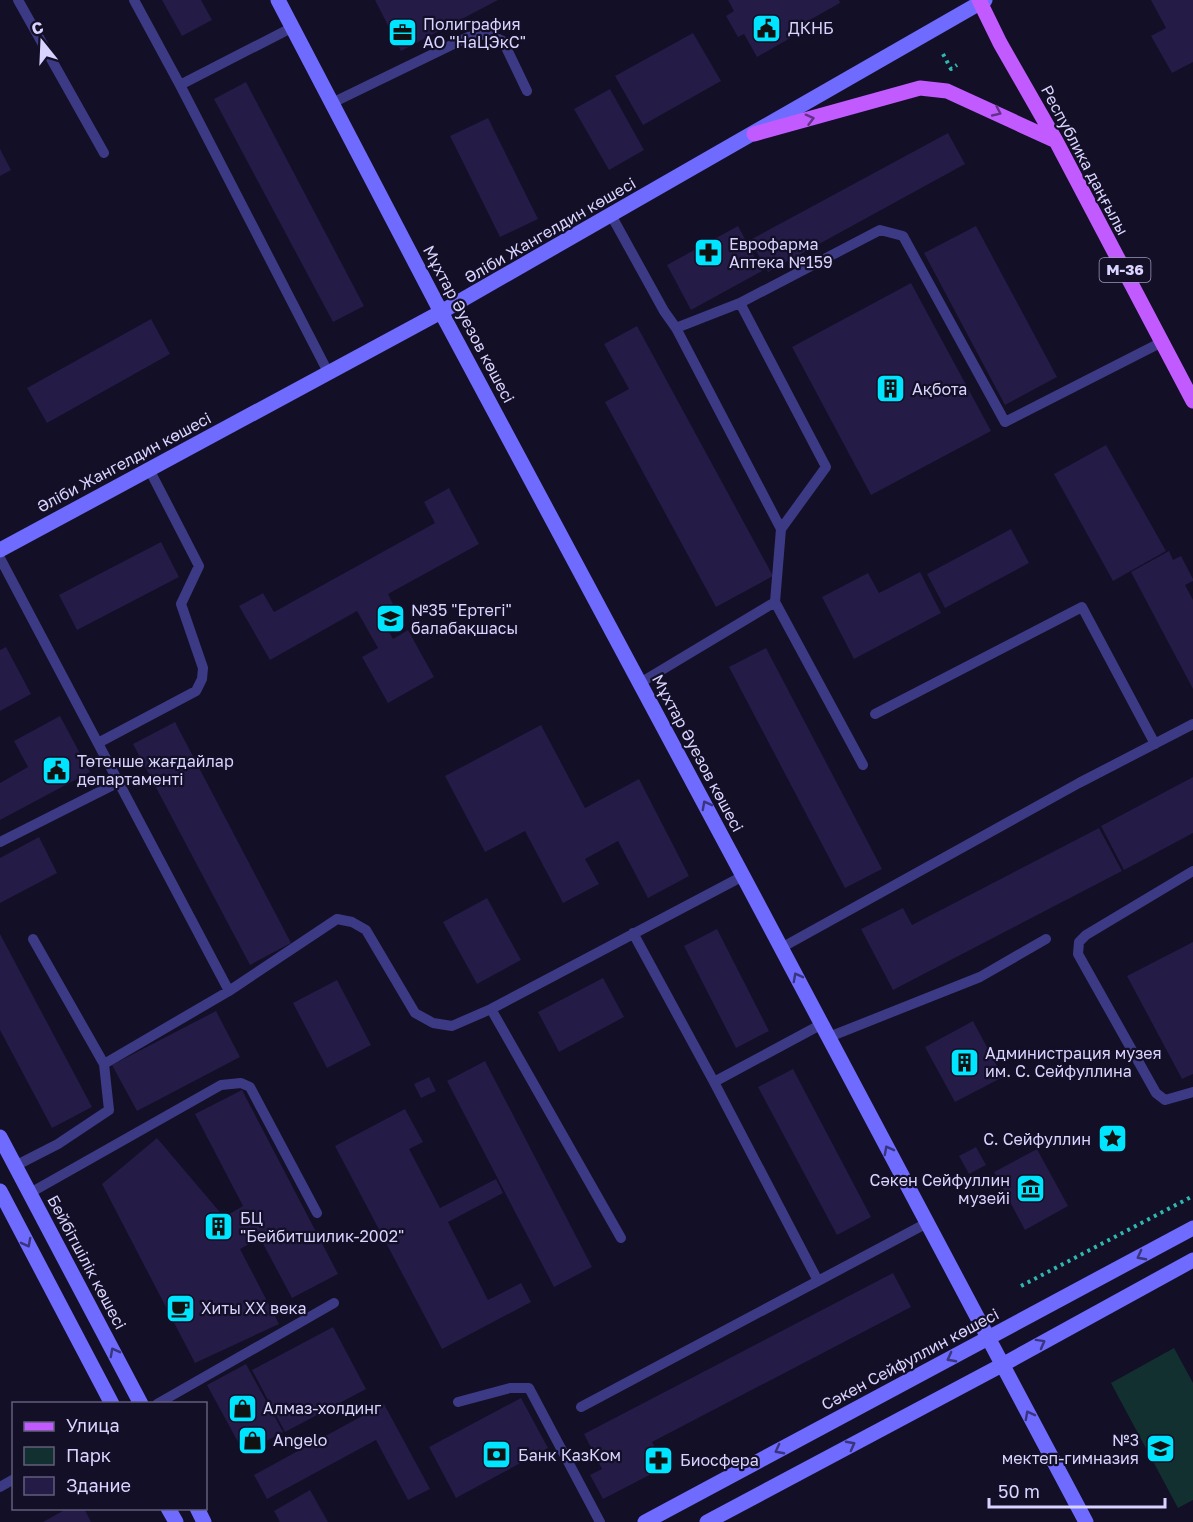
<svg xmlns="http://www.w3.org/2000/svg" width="1193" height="1522" font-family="'Golos Text',sans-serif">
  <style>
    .green { fill: #12302f }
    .building { fill: #241b47 }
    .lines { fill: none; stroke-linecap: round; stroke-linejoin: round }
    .path { stroke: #2fb8b0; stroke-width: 4; stroke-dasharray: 3 4.5; stroke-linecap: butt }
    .lane { stroke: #3d3a85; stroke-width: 10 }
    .secondary { stroke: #6f6bff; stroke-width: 15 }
    .primary { stroke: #c25bff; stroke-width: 15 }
    .oneway { stroke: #623188 }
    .oneway2 { stroke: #38347d }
    .labels { text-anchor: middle; stroke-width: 4.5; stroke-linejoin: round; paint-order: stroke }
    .shield { fill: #130f26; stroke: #9e99be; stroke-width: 1.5 }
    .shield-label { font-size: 15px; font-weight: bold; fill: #d9d4ff }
    .poi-label { font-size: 16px; fill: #d9d4ff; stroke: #130f26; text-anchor: start }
    .street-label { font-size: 16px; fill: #d9d4ff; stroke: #130f26 }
  </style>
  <rect width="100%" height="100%" fill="#130f26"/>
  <!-- green -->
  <path class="green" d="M1174,1348l19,35v117l-15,8 -67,-125z"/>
  <!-- building -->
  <path class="building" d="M162,0h39l11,20 -30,16z
    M375,0h123l-97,51z
    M728,0h111l1,3 -32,18 -16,16 -35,20 -13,-23 -6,3 -12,-21 8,-5z
    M1151,0h42v62l-21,11 -21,-37 15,-8z
    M693,33l28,48 -78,44 -28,-49z
    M246,82l118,224 -31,16 -119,-223z
    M610,89l34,61 -35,20 -35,-61z
    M488,118l50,101 -38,18 -50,-101z
    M948,133l17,31 -197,108 -18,-32z
    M0,149l11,21 -11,6z
    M738,226l24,45 -71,39 -24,-45z
    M976,226l81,151 -52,28 -81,-152z
    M911,283l80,148 -120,64 -79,-148z
    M151,319l19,35 -123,69 -20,-35z
    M637,326l136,250 -57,31 -111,-205 24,-13 -25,-45z
    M1106,445l60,106 -53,30 -59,-107z
    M449,488l30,56 -91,50 5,10 -15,8 15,27 15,-9 26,47 -46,26 -26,-46 16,-9 -21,-37 -87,49 -31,-54 24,-13 11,19 161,-89 -11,-21z
    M1011,529l18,34 -84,45 -18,-34z
    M161,542l18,35 -102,53 -18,-35z
    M1169,551l4,9 8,-4 12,23v2l-8,4 8,15v89l-62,-117z
    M920,572l21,41 -87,46 -32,-62 46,-24 11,20z
    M6,647l25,47 -31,17v-61z
    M766,648l116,221 -37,19 -116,-221z
    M60,716l30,56 -90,48v-37l28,-16 -14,-26z
    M175,722l116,221 -41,22 -117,-221z
    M541,725l44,83 54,-29 50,97 -41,22 -30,-57 -33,18 14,25 -36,19 -38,-72 -40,21 -40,-76z
    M1193,777v56l-69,37 -23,-44z
    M1099,828l23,43 -229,119 -32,-61 42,-21 9,17z
    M39,837l18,36 -57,30v-45z
    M487,898l34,62 -44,24 -34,-62z
    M717,929l52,102 -33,17 -52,-102z
    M0,934l92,173 -40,21 -52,-98z
    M1193,942v132l-11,5 -55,-103z
    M603,978l21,39 -65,35 -21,-40z
    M337,980l34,65 -44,23 -34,-65z
    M216,1011l24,46 -103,54 -25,-46z
    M973,1021l30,56 -48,25 -30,-55z
    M485,1061l107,206 -38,20 -107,-206z
    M793,1069l78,148 -34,18 -79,-148z
    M429,1077l7,14 -15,7 -7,-14z
    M242,1090l96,184 -46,24 -32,-60 -20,11 39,75 -84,39 -93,-179 55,-46 67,79 19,-11 -48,-92z
    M405,1109l18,33 -14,7 31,59 56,-29 7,14 -55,29 40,78 33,-17 10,19 -89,47 -107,-203z
    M976,1147l10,18 -17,9 -10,-18z
    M1037,1149l31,57 -43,24 -31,-58z
    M893,1273l18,34 -259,135 13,25 -62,32 -13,-24 12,-6 -18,-35z
    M333,1327l33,62 -81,43 -33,-62z
    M246,1364l37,68 -39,21 -37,-68z
    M521,1398l27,50 -92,50 -27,-51z
    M384,1404l46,85 -22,11 -32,-60 -109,59 -13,-24z
    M310,1490l18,32h-48l-6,-11z
    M68,1508h16l7,14h-48z"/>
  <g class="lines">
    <!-- path -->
    <path class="path" d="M943,54l8,15 6,-4
      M1021,1286l172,-90"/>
    <!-- lane -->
    <path class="lane" d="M18,0l86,153
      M134,0l46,85 148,287
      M180,85l113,-58
      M332,103l136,-66 19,-3 16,7 24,50
      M611,215l53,96 12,17 64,-25 86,164 -45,62 -6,73 -135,81
      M740,303l140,-73 23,6 102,186 157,-80
      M676,328l105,201
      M0,558l229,433 -125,73 5,46 -51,34 -43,22
      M775,602l88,163
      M875,714l207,-107 73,137
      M98,743l98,-52 6,-12 1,-11 -22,-64 18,-38 -50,-97
      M0,842l119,-60
      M1193,871l-107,64 -7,7 -1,12 78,139 9,7 28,-8
      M33,939l71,125
      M781,948l298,-165 114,-59
      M229,991l108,-72 15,3 14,8 49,83 18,10 19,3 39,-17 252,-133
      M491,1009l130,229
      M829,1037l151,-60 66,-38
      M714,1082l108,-58
      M30,1193l191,-108 20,-2 9,4 67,126
      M818,1281l109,-58
      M458,1402l52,-14h19l71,134
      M157,1404l177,-101
      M581,1407l237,-126 -104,-199 -81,-149
      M0,1487l14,-8"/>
    <!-- secondary -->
    <path class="secondary" d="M278,0l163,312 302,564 343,646
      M0,550l441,-238 544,-312
      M0,1137l141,267
      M0,1191l112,213
      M168,1508l8,14
      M197,1508l7,14
      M645,1522l548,-294
      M707,1522l295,-157 191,-105"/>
    <!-- primary -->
    <path class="primary" d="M979,0l21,43 56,98 137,260
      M754,134l166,-46 27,3 109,50"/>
  </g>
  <!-- one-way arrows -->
  <defs><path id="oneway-chevron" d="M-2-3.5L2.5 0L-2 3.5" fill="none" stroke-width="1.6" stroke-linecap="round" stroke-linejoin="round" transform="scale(1.5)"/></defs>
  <g class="oneway">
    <use href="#oneway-chevron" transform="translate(997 112) rotate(25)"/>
    <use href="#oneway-chevron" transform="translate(810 119) rotate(-15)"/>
  </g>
  <g class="oneway2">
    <use href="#oneway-chevron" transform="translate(706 805) rotate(-118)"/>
    <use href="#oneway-chevron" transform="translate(797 977) rotate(-118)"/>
    <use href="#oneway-chevron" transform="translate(888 1150) rotate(-118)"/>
    <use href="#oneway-chevron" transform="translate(27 1243) rotate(62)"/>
    <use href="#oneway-chevron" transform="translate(1141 1256) rotate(152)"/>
    <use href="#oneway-chevron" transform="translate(1041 1343) rotate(-29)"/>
    <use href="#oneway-chevron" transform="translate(114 1352) rotate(-118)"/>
    <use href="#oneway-chevron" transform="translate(951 1358) rotate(152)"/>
    <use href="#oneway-chevron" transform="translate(1029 1415) rotate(-118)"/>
    <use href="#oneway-chevron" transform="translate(851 1445) rotate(-28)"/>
    <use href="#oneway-chevron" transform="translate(779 1450) rotate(152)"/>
  </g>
  <!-- icons -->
  <defs>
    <symbol id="civic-square" viewBox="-11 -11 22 22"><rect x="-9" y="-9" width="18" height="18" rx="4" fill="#00e5ff" stroke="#130f26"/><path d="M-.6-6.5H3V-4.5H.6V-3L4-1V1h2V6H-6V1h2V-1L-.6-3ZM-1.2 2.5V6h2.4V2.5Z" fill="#111"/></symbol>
    <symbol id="office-square" viewBox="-11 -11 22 22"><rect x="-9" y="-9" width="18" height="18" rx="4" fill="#00e5ff" stroke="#130f26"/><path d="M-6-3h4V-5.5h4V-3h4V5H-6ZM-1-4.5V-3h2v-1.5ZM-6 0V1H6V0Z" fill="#111"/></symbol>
    <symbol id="pharmacy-square" viewBox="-11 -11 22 22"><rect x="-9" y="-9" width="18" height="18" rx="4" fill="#00e5ff" stroke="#130f26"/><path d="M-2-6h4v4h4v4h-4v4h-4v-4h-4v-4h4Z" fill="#111"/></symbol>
    <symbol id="building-square" viewBox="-11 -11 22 22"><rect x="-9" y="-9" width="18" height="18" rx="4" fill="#00e5ff" stroke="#130f26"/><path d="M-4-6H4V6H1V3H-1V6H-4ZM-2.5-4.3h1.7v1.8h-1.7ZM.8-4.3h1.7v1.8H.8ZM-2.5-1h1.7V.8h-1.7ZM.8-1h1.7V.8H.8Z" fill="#111"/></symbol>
    <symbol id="school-square" viewBox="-11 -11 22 22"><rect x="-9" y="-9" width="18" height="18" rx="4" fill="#00e5ff" stroke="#130f26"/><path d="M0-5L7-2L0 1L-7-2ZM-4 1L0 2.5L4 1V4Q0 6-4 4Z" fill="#111"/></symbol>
    <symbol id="sight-square" viewBox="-11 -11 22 22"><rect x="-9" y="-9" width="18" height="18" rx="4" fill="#00e5ff" stroke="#130f26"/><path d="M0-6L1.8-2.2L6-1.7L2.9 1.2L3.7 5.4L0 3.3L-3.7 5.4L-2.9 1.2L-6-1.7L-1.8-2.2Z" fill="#111"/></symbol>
    <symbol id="museum-square" viewBox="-11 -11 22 22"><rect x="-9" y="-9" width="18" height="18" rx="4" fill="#00e5ff" stroke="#130f26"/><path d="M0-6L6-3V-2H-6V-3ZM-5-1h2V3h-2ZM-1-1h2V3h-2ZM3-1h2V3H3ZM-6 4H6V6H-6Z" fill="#111"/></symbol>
    <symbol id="cafe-square" viewBox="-11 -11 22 22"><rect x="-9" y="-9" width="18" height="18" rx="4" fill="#00e5ff" stroke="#130f26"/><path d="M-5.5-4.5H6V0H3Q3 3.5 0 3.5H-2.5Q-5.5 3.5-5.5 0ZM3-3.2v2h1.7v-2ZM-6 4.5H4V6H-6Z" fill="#111"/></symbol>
    <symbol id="shop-square" viewBox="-11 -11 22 22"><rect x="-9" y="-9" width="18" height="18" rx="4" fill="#00e5ff" stroke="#130f26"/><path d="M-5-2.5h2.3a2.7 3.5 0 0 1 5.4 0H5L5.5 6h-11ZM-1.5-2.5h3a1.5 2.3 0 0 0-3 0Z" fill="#111"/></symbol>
    <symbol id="bank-square" viewBox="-11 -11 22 22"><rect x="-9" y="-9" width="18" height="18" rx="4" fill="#00e5ff" stroke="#130f26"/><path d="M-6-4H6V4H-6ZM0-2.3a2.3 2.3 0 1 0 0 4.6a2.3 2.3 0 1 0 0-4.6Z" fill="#111"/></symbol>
  </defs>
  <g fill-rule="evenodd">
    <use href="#civic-square" x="750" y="12" width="33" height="33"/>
    <use href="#office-square" x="386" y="16" width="33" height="33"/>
    <use href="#pharmacy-square" x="692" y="236" width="33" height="33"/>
    <use href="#building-square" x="874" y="372" width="33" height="33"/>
    <use href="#school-square" x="374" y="602" width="33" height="33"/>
    <use href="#civic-square" x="40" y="754" width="33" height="33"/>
    <use href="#building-square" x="948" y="1046" width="33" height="33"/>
    <use href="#sight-square" x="1096" y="1122" width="33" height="33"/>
    <use href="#museum-square" x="1014" y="1172" width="33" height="33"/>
    <use href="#building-square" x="202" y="1210" width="33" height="33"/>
    <use href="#cafe-square" x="164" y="1292" width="33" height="33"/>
    <use href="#shop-square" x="226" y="1392" width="33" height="33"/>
    <use href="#shop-square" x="236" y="1424" width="33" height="33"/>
    <use href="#school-square" x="1144" y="1432" width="33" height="33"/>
    <use href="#bank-square" x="480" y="1438" width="33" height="33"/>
    <use href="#pharmacy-square" x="642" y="1444" width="33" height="33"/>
  </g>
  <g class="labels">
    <!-- shield labels -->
    <rect class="shield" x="1099.5" y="258" width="51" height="24" rx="4.5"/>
    <g class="shield-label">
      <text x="1125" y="275">M-36</text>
    </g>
    <!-- poi labels -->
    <g class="poi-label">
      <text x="423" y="30">Полиграфия<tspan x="423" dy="18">АО "НаЦЭкС"</tspan></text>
      <text x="788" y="34">ДКНБ</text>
      <text x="729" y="250">Еврофарма<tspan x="729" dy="18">Аптека №159</tspan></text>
      <text x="912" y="395">Ақбота</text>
      <text x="411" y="616">№35 "Ертегі"<tspan x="411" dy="18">балабақшасы</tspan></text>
      <text x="77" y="767">Төтенше жағдайлар<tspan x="77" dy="18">департаменті</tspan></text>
      <text x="985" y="1059">Администрация музея<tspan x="985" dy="18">им. С. Сейфуллина</tspan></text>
      <text x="1091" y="1145" text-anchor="end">С. Сейфуллин</text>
      <text x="1010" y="1186" text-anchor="end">Сәкен Сейфуллин<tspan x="1010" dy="18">музейі</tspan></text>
      <text x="240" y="1224">БЦ<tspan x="240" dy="18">"Бейбитшилик-2002"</tspan></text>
      <text x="201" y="1314">Хиты ХХ века</text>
      <text x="263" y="1414">Алмаз-холдинг</text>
      <text x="273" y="1446">Angelo</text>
      <text x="1139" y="1446" text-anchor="end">№3<tspan x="1139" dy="18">мектеп-гимназия</tspan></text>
      <text x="518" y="1461">Банк КазКом</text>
      <text x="680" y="1466">Биосфера</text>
    </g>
    <!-- street labels -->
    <g class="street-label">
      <text transform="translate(1085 160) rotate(62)" y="6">Республика даңғылы</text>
      <text transform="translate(550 230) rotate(-30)" y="6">Әліби Жангелдин көшесі</text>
      <text transform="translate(469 324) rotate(62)" y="6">Мұхтар Әуезов көшесі</text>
      <text transform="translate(124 462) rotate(-28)" y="6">Әліби Жангелдин көшесі</text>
      <text transform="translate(698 753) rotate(62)" y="6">Мұхтар Әуезов көшесі</text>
      <text transform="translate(87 1262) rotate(62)" y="6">Бейбітшілік көшесі</text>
      <text transform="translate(910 1359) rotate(-28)" y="6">Сәкен Сейфуллин көшесі</text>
    </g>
  </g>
  <!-- legend -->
  <rect x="12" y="1402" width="195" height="108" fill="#130f26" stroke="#625e7d" stroke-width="1.5"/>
  <rect x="24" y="1422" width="30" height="9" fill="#c25bff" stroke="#625e7d" stroke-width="1.5"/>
  <text x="66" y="1432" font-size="18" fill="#d9d4ff">Улица</text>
  <rect x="24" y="1447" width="30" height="18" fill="#12302f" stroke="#625e7d" stroke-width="1.5"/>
  <text x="66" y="1462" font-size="18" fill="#d9d4ff">Парк</text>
  <rect x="24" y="1477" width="30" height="18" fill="#241b47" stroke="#625e7d" stroke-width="1.5"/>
  <text x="66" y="1492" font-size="18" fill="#d9d4ff">Здание</text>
  <!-- north arrow -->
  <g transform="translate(42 42) rotate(342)" stroke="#130f26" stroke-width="4.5" paint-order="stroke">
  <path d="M0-4.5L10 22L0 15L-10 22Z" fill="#d9d4ff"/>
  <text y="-9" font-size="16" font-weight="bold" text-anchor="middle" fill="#d9d4ff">С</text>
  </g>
  <!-- scale -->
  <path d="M989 1498v9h176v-9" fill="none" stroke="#d9d4ff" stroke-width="3"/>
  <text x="998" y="1498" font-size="18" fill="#d9d4ff" stroke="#130f26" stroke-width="4.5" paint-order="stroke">50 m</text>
</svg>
